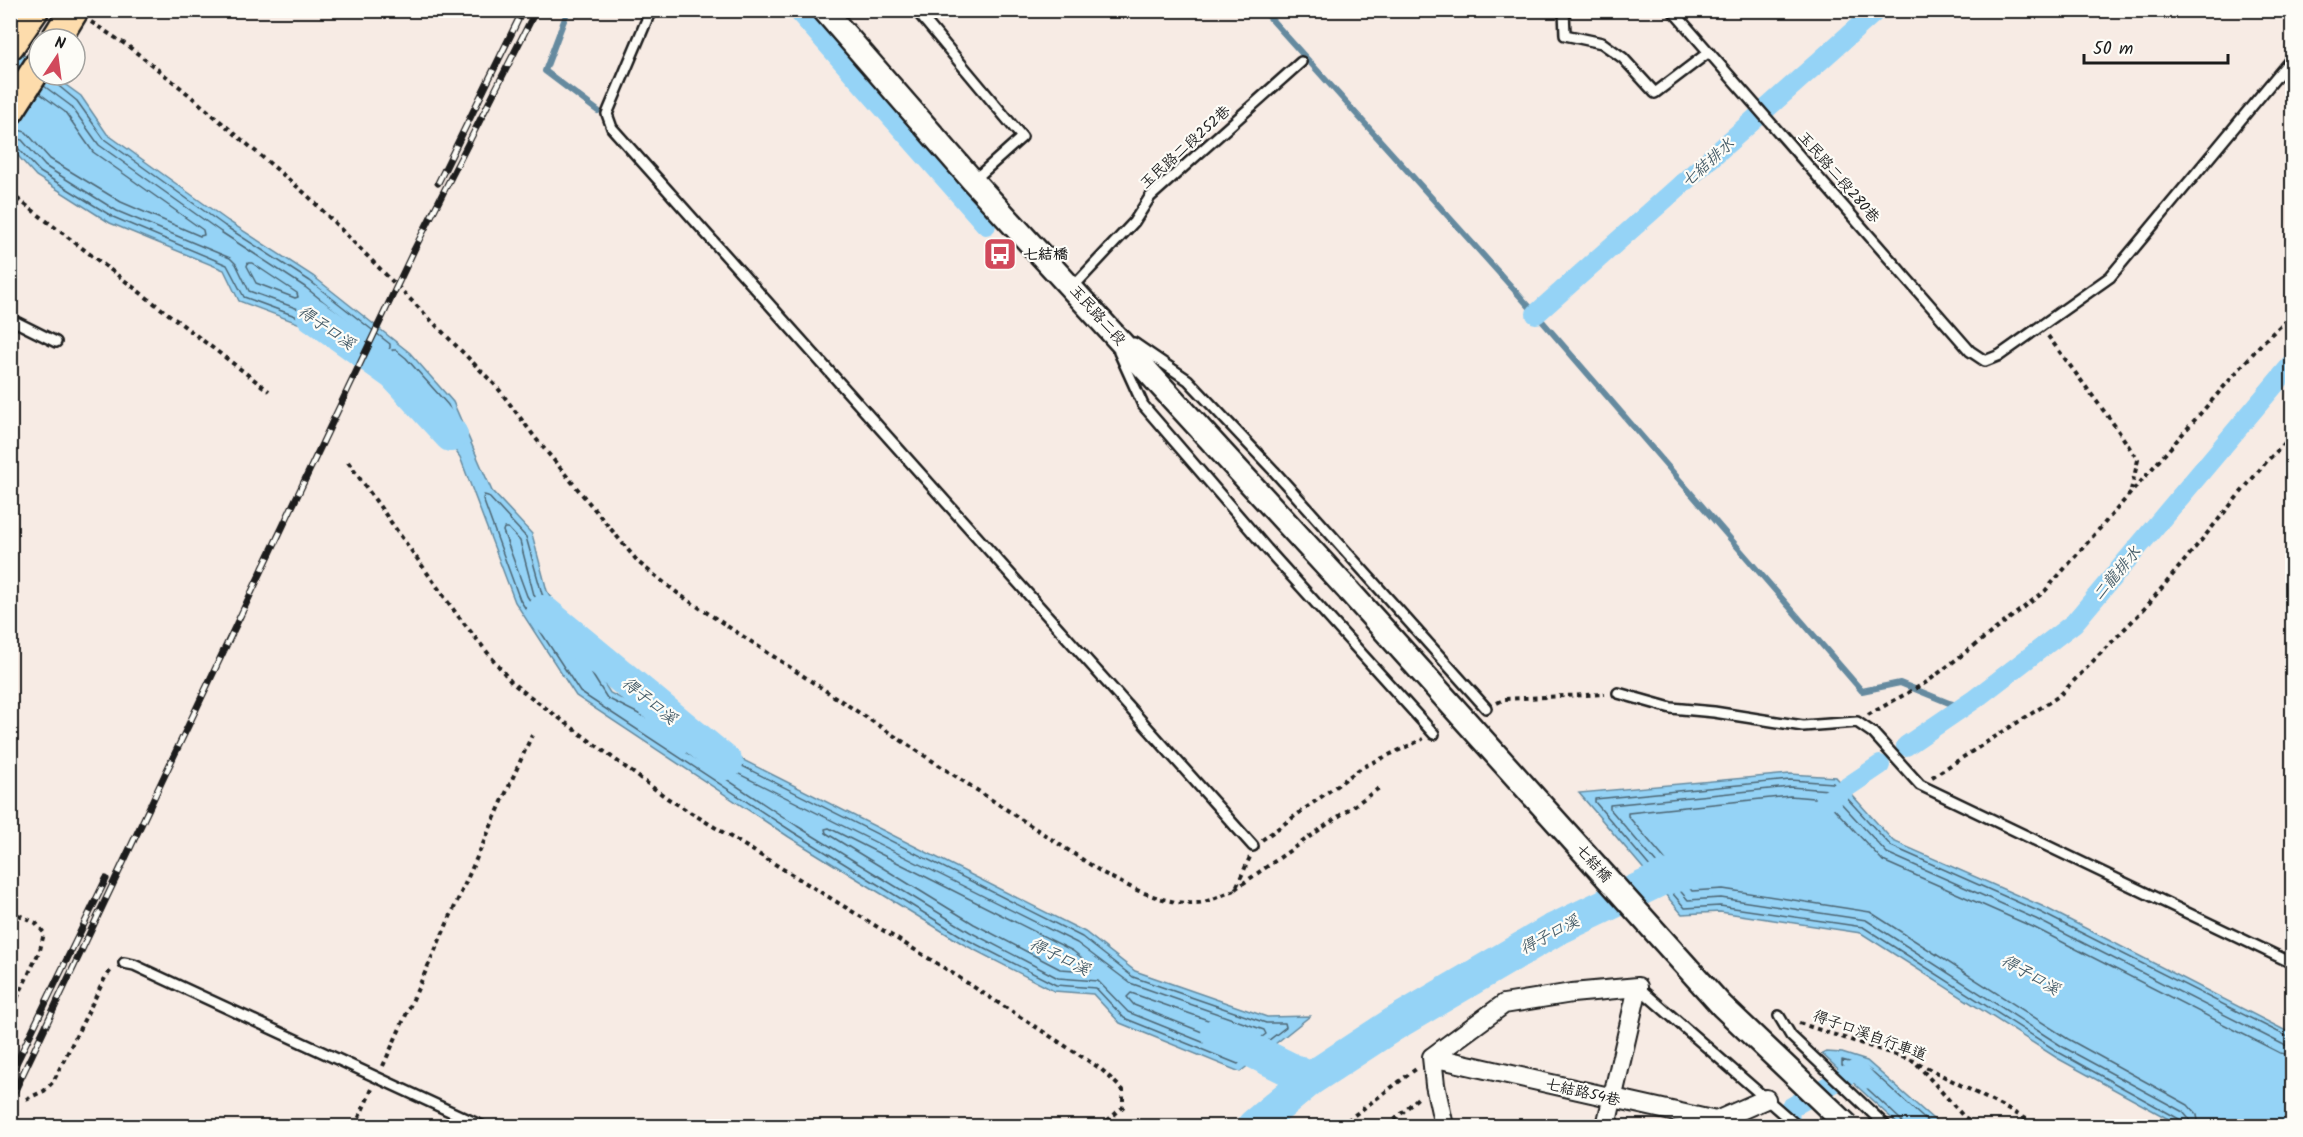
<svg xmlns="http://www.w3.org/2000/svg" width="2303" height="1137" font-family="Kalam,'LXGW WenKai TC',sans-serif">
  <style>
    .water { fill: #95d3f6; stroke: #658a9f; stroke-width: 1.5 }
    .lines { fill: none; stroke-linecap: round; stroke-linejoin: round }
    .shore { stroke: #4c6573; stroke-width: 1.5 }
    .stream { stroke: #658a9f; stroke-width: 6 }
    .canal { stroke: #95d3f6; stroke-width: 20 }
    .river { stroke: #95d3f6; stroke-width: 34 }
    .service-casing { stroke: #1c1c1c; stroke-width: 14 }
    .minor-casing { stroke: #1c1c1c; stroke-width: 22 }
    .tertiary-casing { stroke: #1c1c1c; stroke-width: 27 }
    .primary-casing { stroke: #1c1c1c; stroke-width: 33 }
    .path { stroke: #1c1c1c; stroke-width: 4; stroke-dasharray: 4.5 4.5; stroke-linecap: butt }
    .service { stroke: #fdfcf7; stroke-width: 9 }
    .minor { stroke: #fdfcf7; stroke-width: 18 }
    .tertiary { stroke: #fdfcf7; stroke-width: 22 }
    .primary { stroke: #fddcac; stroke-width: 28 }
    .rail-casing { stroke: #1c1c1c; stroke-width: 7 }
    .rail { stroke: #fdfcf7; stroke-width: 4.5; stroke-dasharray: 14; stroke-linecap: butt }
    .tertiary-bridge-casing { stroke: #1c1c1c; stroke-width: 27; stroke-linecap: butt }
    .tertiary-bridge { stroke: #fdfcf7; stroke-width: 22 }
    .labels { text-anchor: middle; stroke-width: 4.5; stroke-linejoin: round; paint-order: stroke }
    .street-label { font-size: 15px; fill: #1c1c1c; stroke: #fdfcf7 }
    .poi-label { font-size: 15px; font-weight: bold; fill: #1c1c1c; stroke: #fdfcf7; text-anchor: start }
    .water-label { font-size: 16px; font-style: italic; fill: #465c68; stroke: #fdfcf7 }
  </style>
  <rect width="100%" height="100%" fill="#f7ebe4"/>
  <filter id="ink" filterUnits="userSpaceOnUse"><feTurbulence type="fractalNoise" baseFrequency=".0167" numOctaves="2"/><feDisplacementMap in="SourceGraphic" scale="12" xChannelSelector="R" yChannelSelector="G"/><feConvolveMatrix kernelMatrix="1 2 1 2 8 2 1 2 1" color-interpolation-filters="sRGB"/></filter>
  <g filter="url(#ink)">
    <!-- water -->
    <path class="water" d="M10,45l29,21v9h13l29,21 26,38 121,87 85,55 97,77 43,49 39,89 40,43 15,57 63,102 475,239 50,39 132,46 43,-1 -70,56 -120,-49 -27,-29 -39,-3 -91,-47 -174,-107 -213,-141 -61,-94 -55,-145 -74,-101 -147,-55 -15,-31 -114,-47 -74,-47 -25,-28z
      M1790,774l46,3 57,64 149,65 250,128v92h-111l-124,-68 -196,-125 -141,-21 -38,2 -103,-121z
      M1826,1052l16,1 25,8 74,65h-41l-78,-72z"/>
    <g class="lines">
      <!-- shore -->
      <path class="shore" d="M10,128l16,4 24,27 71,43 79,34 4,-1 -1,-5 -110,-78 -28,-40 -26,-19
        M10,137l12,3 23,26 72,45 113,47 6,6 13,27 96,35 4,-1 -1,-4 -43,-34 -84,-55 -122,-87 -28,-39 -27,-20
        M10,145l7,2 23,25 73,45 114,48 17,32 143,53 3,-2v-4l-80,-63 -85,-55 -121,-87 -27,-38 -28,-23
        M248,263h4l45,30 1,4 -3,1 -39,-15 -9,-17z
        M392,350h4l10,8 42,47 16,36 -1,4 -5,-1 -66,-90z
        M484,495l4,1 38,41 16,57 65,104 475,239 51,40 133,46h19l1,4 -48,37 -114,-46 -28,-30 -40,-3 -90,-46 -173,-107 -213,-140 -60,-92 -37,-101z
        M504,528h4l12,13 14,54 11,18 -2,4 -3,-1 -13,-20 -24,-65z
        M687,748l390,195 53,40 134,47 2,4 -29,22 -109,-44 -30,-31 -40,-3 -88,-46 -173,-106 -110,-73z
        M829,828l244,123 19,15v3l-2,2 -30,-2 -86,-45 -148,-91 -1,-4z
        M1131,993l114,40 2,4 -12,8 -101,-40 -7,-8z
        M1903,1126l-2,-6 -59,-55v-5l22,6 10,7 58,53
        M2182,1126l-3,-7 -119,-66 -197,-126 -143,-21 -35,2 -90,-106v-3l195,-19 43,3 58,63 149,66 252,127
        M2190,1126l-1,-7 -6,-7 -120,-65 -197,-127 -145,-22 -33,2 -78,-91v-4l180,-18 39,3 58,63 149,66 248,126 8,1
        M2199,1126l-2,-11 -9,-10 -120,-66 -198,-127 -147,-23 -31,2 -64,-75v-3l162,-17 35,3 58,62 150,66 247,126 12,2"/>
      <!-- stream -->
      <path class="stream" d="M568,10l-23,61 53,40
        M1263,10l273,304 326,377 38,-8 49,20 15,4"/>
      <!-- canal -->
      <path class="canal" d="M797,10l189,215
        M1536,314l341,-304
        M1906,746l69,-47 99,-76 218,-259
        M1825,802l55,-37
        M1789,1126l1,-18 66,-38 9,9"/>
      <!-- river -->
      <path class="river" d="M313,315l82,59 56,61
        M543,612l183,151
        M1218,1034l92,45
        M1254,1126l56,-47 84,-55 158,-93 109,-52 37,-9"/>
      <defs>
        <path id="service" d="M651,10l-44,104 5,14 641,718
          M916,10l106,127 -49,44
          M1564,10l1,25 37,8 21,15 32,35 54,-41
          M1672,10l298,341 15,10 15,-6 110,-78 182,-219
          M1073,287l61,-65 16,-25 151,-135
          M10,319l46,23
          M1134,343l54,37 86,91 212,237
          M1119,352l24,53 124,144 167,185
          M1618,693l53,15 43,4 89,14 54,-4 16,11 47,52 372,178
          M124,963l10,2 348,161
          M1638,987l159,139
          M1779,1016l12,20 95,90"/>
        <path id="minor" d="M1432,1057l72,-53 68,-11 66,-6 -32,139
          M1432,1057l284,64 50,-22
          M1432,1057l3,28 9,41"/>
        <path id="tertiary" d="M824,10l149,171 376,410"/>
        <path id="primary" d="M56,39l18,-29
          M10,45l24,-35
          M10,110l29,-45"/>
      </defs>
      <!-- service casing -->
      <use href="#service" class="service-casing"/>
      <!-- minor casing -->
      <use href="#minor" class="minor-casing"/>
      <!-- tertiary casing -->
      <use href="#tertiary" class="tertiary-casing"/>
      <!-- primary casing -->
      <use href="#primary" class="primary-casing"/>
      <!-- path -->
      <path class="path" d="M91,22l37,24 53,42 126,107 190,192 40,53 102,123 41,32 423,278c25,14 62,32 92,30 13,0 28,-9 40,-13l15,-33
        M10,193l259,198
        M2048,336l67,90 23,34 -7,30
        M348,462l110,154 54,67 155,115 271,166 163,105 22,21v17l-22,19
        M1497,703l8,-4 100,-5
        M1868,715l59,-33 118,-91 218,-249 29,-27
        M1932,777l127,-81 87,-89 121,-146 25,-25
        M1262,840l99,-72 62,-29
        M1235,889l147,-103
        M10,911l26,12 8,10 -4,17 -30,63
        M1799,1023l115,38 126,65
        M1917,1064l47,53 17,9
        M383,1066l149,-331
        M26,1099l18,-8 9,-9 52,-104 7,-9
        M355,1126l17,-37
        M1340,1126l76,-57
        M1388,1126l32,-30"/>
      <!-- service -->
      <use href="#service" class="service"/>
      <!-- minor -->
      <use href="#minor" class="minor"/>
      <!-- tertiary -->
      <use href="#tertiary" class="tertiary"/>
      <!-- primary -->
      <use href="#primary" class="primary"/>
      <defs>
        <path id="rail" d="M438,183l85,-173
          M10,1076l96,-197
          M10,1101l404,-851 122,-240"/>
      </defs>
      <!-- rail casing -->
      <use href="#rail" class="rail-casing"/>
      <!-- rail -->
      <use href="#rail" class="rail"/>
      <defs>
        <path id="tertiary-bridge" d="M1349,591l373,415 126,120"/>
      </defs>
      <!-- tertiary-bridge casing -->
      <use href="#tertiary-bridge" class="tertiary-bridge-casing"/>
      <!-- tertiary-bridge -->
      <use href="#tertiary-bridge" class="tertiary-bridge"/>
    </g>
  </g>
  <!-- icons -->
  <defs>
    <symbol id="bus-square" viewBox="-11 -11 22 22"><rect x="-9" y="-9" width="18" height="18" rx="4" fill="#d1495b" stroke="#fdfcf7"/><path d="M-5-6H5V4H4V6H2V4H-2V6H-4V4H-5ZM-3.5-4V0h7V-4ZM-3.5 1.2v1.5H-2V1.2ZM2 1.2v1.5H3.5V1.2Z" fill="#fff"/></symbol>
  </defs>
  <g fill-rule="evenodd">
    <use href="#bus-square" x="981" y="235" width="38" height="38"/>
  </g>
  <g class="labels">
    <!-- street labels -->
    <g class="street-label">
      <text transform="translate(1185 147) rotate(-42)" y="5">玉民路二段252巷</text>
      <text transform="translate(1839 177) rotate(49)" y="5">玉民路二段280巷</text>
      <text transform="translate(1098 315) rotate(48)" y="5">玉民路二段</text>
      <text transform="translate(1594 863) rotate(48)" y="5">七結橋</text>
      <text transform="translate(1870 1035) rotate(20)" y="5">得子口溪自行車道</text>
      <text transform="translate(1583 1092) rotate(13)" y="5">七結路54巷</text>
    </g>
    <!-- poi labels -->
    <g class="poi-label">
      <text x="1023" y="259">七結橋</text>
    </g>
    <!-- water labels -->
    <g class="water-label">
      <text transform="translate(1707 162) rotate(-42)" y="6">七結排水</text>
      <text transform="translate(327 327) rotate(35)" y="6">得子口溪</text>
      <text transform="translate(2116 573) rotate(-50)" y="6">二龍排水</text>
      <text transform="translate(650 700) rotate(39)" y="6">得子口溪</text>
      <text transform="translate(1549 934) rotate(-28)" y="6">得子口溪</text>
      <text transform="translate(1060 956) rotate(26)" y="6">得子口溪</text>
      <text transform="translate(2031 974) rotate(30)" y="6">得子口溪</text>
    </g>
  </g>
  <!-- margin -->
  <rect width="2303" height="1137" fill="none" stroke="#fdfcf7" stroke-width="36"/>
  <rect x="18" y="18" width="2267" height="1101" fill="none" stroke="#1c1c1c" stroke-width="2" filter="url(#ink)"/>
  <!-- north arrow -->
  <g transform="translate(57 57) rotate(13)"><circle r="28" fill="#fdfcf7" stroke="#a3a29f" stroke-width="1.5"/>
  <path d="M0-4.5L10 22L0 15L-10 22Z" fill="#d1495b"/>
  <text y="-9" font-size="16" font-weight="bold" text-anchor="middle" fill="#1c1c1c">N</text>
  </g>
  <!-- scale -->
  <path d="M2084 54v9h144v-9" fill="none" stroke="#1c1c1c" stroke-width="3"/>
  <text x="2093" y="54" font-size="18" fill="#1c1c1c" stroke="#fdfcf7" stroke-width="4.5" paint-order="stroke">50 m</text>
</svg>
